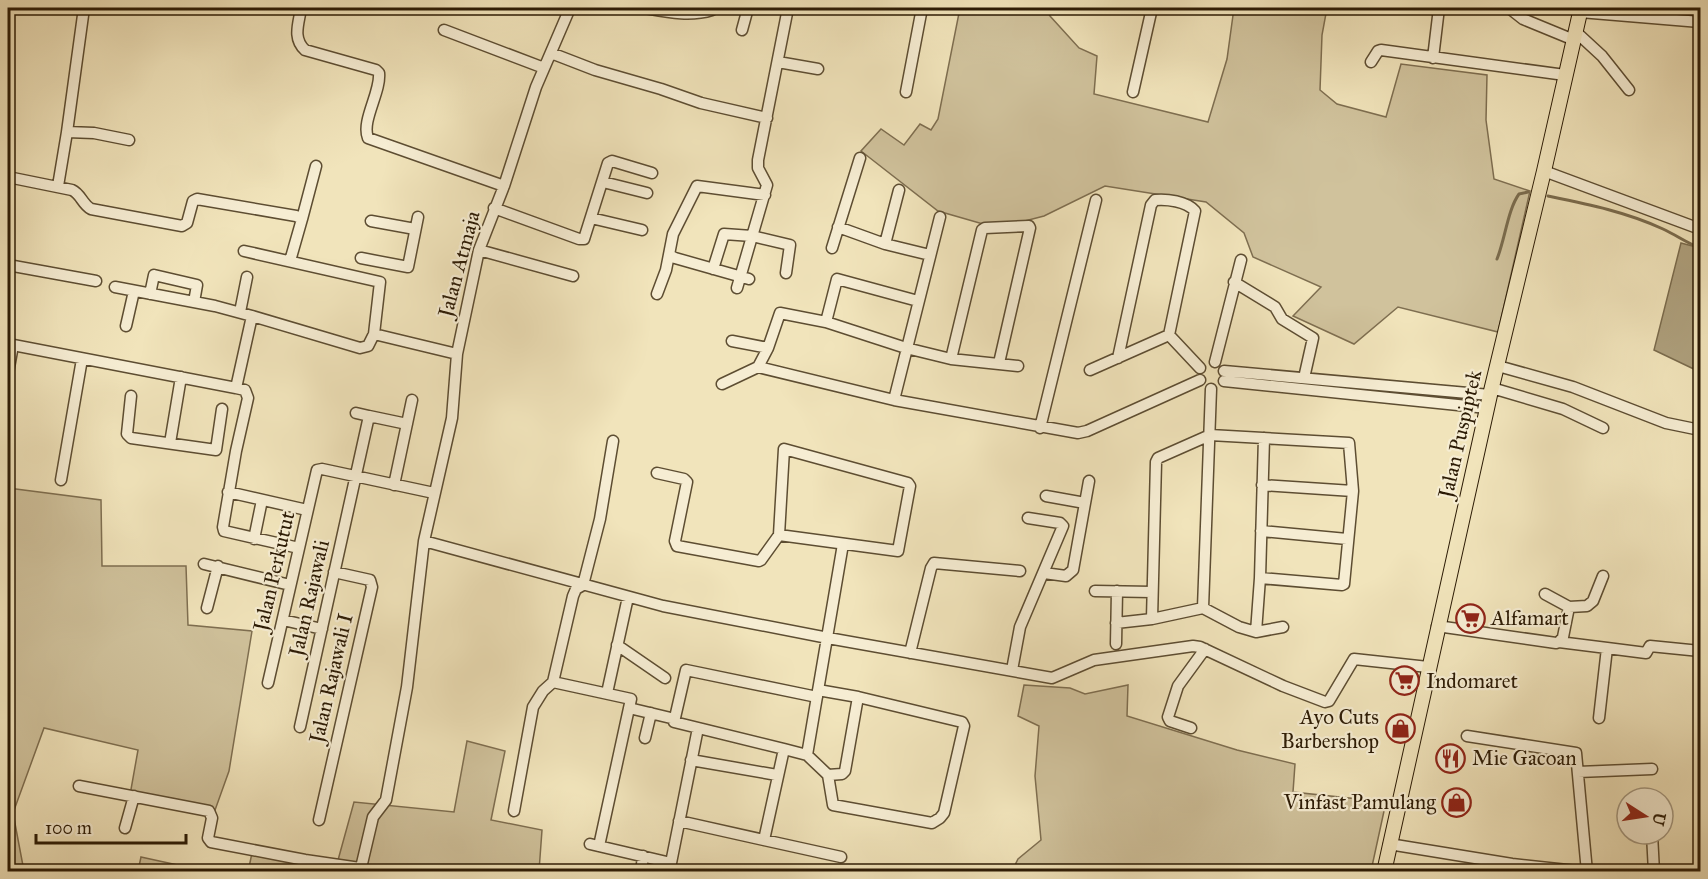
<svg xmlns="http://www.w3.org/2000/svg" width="1708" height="879" font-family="'IM FELL Great Primer',serif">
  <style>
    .green { fill: #d0c29c; stroke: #7e6e50; stroke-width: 1.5 }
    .water { fill: #aea07d; stroke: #7a6b4d; stroke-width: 1.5 }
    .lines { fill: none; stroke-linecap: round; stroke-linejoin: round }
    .stream { stroke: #7a6b4d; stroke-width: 3 }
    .minor-casing { stroke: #5d4d32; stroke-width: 13 }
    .major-casing { stroke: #2c1b05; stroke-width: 16 }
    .minor { stroke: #f6edd3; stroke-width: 10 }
    .major { stroke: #f1e4bb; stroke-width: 14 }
    .labels { text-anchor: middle; stroke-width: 4.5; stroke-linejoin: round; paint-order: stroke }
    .street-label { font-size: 21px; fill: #2c1b05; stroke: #f6edd3 }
    .poi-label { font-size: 21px; fill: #2c1b05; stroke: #f6edd3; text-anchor: start }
  </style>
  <rect width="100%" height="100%" fill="#f1e4bb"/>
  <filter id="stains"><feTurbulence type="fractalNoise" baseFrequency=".00333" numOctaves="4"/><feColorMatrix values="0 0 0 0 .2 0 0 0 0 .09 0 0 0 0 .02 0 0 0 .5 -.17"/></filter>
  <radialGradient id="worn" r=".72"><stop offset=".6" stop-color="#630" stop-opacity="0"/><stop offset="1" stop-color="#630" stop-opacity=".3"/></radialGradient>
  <!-- green -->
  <path class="green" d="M960,8h85l5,8 29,32 18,8 -3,38 114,28 19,-63 7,-51h93l-5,27 -2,55 17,14 49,13 15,-53 86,11 -1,45 8,59 36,12 -32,141 -100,-25 -44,37 -61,-28 28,-29 -68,-30 -9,-24 -38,-31 -101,-16 -61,30 -31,8h-30l-45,-13 -77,-60 20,-22 23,16 16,-21 11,6 7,-11z
    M8,488l93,12 1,66h84l2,59 64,6 -23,140 -15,42 -84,-18 8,-45 -94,-22 -31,85 11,58 -16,1z
    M1024,685l46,3 15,6 43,-9 -1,31 110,34 58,14 -2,28 93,10 -15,69h-359l6,-12 23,-19 -6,-64 4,-50 -21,-10z
    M467,741l38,10 -14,69 51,10 -3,41 -291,1 4,-19 83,18 19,-69 100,10z
    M141,857l64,14h-67z"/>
  <!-- water -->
  <path class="water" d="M1681,243l19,5v124l-46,-22z"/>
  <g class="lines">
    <!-- stream -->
    <path class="stream" d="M1548,196c39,8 79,16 115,33 13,6 24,14 37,19
      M1497,259c8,-20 11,-50 22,-65l9,-2"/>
    <defs>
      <path id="minor" d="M301,8c-2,15 -9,30 4,42l71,20 3,3c2,19 -18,48 -11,65l136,48
        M645,8c22,4 45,9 67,2
        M1509,8l14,11 51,21
        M1580,12l120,10
        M444,30l100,38
        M742,30l6,-22
        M1576,32l26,24 27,34
        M551,53l44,17 66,19 40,14 66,15
        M1433,58l6,-50
        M778,62l40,7
        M1371,62l7,-11 3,-1 184,25
        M906,92l16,-84
        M1133,92l19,-84
        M67,132l17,-124
        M1544,171l156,58
        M8,177l64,13c9,4 10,14 19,19l91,17 5,-3 6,-22 4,-2 99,17 6,3 -12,42
        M603,182l44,11
        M58,186l9,-54 27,1 35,7
        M494,208l85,31h5l24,-76 4,-2 40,12
        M591,218l51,12
        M302,219l14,-53
        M371,221l44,8
        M838,227l47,17 45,11
        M885,244l14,-54
        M832,248l28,-90
        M479,250l94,26
        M244,251l136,31 -6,52 83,20
        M669,255l6,3 74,21
        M361,258l47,9 10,-50
        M8,265l88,16
        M713,269l11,-35 28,2 38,9 -4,28
        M1234,282l41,25 7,12 31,19 -9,40
        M115,287l100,19 37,10
        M737,288l30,-103 -9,-17v-8l30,-152
        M150,294l4,-19 43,10 -3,17
        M657,294l9,-24 7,-36 24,-48 68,9
        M240,312l7,-35
        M826,322l11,-43 81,22
        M126,326l8,-35
        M732,341l36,7
        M8,344l228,44 16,-72 108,32 8,-2 6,-12
        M1118,358l33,-153 4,-5c12,-1 31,1 40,11l-26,124
        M951,359l31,-129 3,-2 44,-2 1,2 -31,135
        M1215,362l26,-102
        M1498,366l75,21 93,36 34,7
        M758,367l136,33 184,33 9,-2 113,-51
        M1090,370l79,-35 31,33
        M1224,371l266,24
        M8,373l5,-28
        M1224,381l263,27
        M722,384l36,-17 10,-19 12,-35 46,9 80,26 45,11 67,7
        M236,388l9,2 3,8 -12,53 -13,76 1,4 75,17
        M1492,388l71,21 40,19
        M131,396l-4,38 4,4 85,12 6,-41
        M894,400l46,-183
        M356,413l13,3
        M1040,428l56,-228
        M170,443l11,-66
        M657,473l27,6 3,3 -12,59 2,5 82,15 2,-1 18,-25 119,16 12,-65 -2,-3 -124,-34 -5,86
        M61,480l21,-121
        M394,485l18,-85
        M1262,485l91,6
        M228,492l79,18
        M1046,496l39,7
        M1261,531l86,8
        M254,539l8,-39
        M424,541l239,65 165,32 224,40 42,-18 99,-14 7,1 83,39 42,16 4,-1 25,-42 74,8
        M204,564l86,21
        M1044,573l22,3 7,-6 16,-89
        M1095,591l57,1
        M1545,594l24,13 18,-1 6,-5 10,-25
        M207,608l11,-42
        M1203,608l8,-219
        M1152,619l4,-157 2,-4 52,-23 139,8 4,48 -9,93 -2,1 -82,-7
        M283,620l39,9
        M1116,623l36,-4 51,-11 36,19 17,5 27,-5
        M1437,626l119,17 3,-1 4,-5 6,-30
        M1256,632l4,-54 4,-140
        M1559,642l48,6
        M1116,644l1,-53
        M617,645l48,33
        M910,653l21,-85 3,-5 86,8
        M1012,670l8,-43 43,-101 -3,-3 -32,-5
        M553,682l78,17 -32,147
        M268,683l49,-213 5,-1 112,24
        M607,693l21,-96
        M817,697l-131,-27 -12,52 110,27 -20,91 77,17
        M629,708l46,11
        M1599,718l8,-70 39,5 4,-7 50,5
        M300,727l69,-311 38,8
        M1191,728l-21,-7 -2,-4 10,-31 27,-37
        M1467,736l109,17 11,119
        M645,738l6,-25
        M784,749l23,6 21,20 5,30 99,18 8,-5 4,-5 20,-87 -2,-4 -104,-25 -40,-7
        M807,755l36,-211
        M691,760l86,15
        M1578,772l74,-3
        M828,775l14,-1 3,-3 13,-74
        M79,786l130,25 3,7 -4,20 3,4 94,18 55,8
        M514,811l19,-104 10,-16 10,-9 20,-86 3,-7 7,-4 17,-66 13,-78
        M319,820l53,-233 -2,-7 -36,-8
        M679,821l85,19
        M125,828l9,-32
        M1652,834l2,38
        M590,844l81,19 27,-135
        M1389,844l123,20 74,8
        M360,872l13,-55 13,-17 21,-113 17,-146 28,-123 5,-64 22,-104 25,-64 32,-99 34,-79
        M641,872l2,-16"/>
      <path id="major" d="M1384,872l106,-477 54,-224 37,-163"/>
    </defs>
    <!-- minor casing -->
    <use href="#minor" class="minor-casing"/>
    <!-- major casing -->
    <use href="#major" class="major-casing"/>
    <!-- minor -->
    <use href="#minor" class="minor"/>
    <!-- major -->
    <use href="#major" class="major"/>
  </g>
  <!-- icons -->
  <defs>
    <symbol id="supermarket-ring" viewBox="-11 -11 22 22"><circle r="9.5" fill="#f6edd3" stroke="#8f2418" stroke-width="1.5"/><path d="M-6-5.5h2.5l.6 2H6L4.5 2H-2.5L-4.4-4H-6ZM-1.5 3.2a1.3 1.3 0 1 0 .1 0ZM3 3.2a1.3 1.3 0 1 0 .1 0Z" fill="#8f2418"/></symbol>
    <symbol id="shop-ring" viewBox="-11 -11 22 22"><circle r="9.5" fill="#f6edd3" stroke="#8f2418" stroke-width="1.5"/><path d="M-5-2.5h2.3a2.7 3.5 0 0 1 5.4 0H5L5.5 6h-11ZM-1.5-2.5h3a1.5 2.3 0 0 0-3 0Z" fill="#8f2418"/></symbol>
    <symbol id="restaurant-ring" viewBox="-11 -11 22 22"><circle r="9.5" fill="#f6edd3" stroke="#8f2418" stroke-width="1.5"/><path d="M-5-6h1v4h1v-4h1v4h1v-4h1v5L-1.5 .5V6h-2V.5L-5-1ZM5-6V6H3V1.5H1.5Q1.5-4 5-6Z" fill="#8f2418"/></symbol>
  </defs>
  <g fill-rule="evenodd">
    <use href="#supermarket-ring" x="1454" y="602" width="33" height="33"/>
    <use href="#supermarket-ring" x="1388" y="664" width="33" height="33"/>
    <use href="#shop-ring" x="1384" y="712" width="33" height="33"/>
    <use href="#restaurant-ring" x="1434" y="742" width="33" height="33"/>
    <use href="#shop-ring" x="1440" y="786" width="33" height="33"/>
  </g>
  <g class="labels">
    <!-- street labels -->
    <g class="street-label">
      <text transform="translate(459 264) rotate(-75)" y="7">Jalan Atmaja</text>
      <text transform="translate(1460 434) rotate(-77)" y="7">Jalan Puspiptek</text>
      <text transform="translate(274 571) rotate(-77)" y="7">Jalan Perkutut</text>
      <text transform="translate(309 598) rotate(-77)" y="7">Jalan Rajawali</text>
      <text transform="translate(331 678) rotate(-77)" y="7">Jalan Rajawali I</text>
    </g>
    <!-- poi labels -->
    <g class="poi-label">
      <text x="1491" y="625">Alfamart</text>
      <text x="1426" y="688">Indomaret</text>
      <text x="1379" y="724" text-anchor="end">Ayo Cuts<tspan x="1379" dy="24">Barbershop</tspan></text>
      <text x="1472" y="765">Mie Gacoan</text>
      <text x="1436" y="809" text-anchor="end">Vinfast Pamulang</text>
    </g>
  </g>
  <!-- margin -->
  <rect width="1708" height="879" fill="none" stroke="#f1e4bb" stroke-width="30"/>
  <rect x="9" y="9" width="1690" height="861" fill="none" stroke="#2c1b05" stroke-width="3"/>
  <rect x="15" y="15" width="1678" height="849" fill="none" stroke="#2c1b05" stroke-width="1.5"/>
  <!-- north arrow -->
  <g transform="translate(1645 816) rotate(102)"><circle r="28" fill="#f6edd3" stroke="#a59981" stroke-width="1.5"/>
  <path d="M0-4.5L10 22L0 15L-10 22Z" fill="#8f2418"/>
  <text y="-9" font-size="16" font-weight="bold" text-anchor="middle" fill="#2c1b05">U</text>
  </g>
  <!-- scale -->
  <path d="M36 834v9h150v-9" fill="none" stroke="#2c1b05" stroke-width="3"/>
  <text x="45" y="834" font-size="18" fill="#2c1b05" stroke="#f6edd3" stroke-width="4.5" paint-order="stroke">100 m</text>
  <rect width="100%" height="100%" filter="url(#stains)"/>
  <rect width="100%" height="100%" fill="url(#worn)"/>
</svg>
